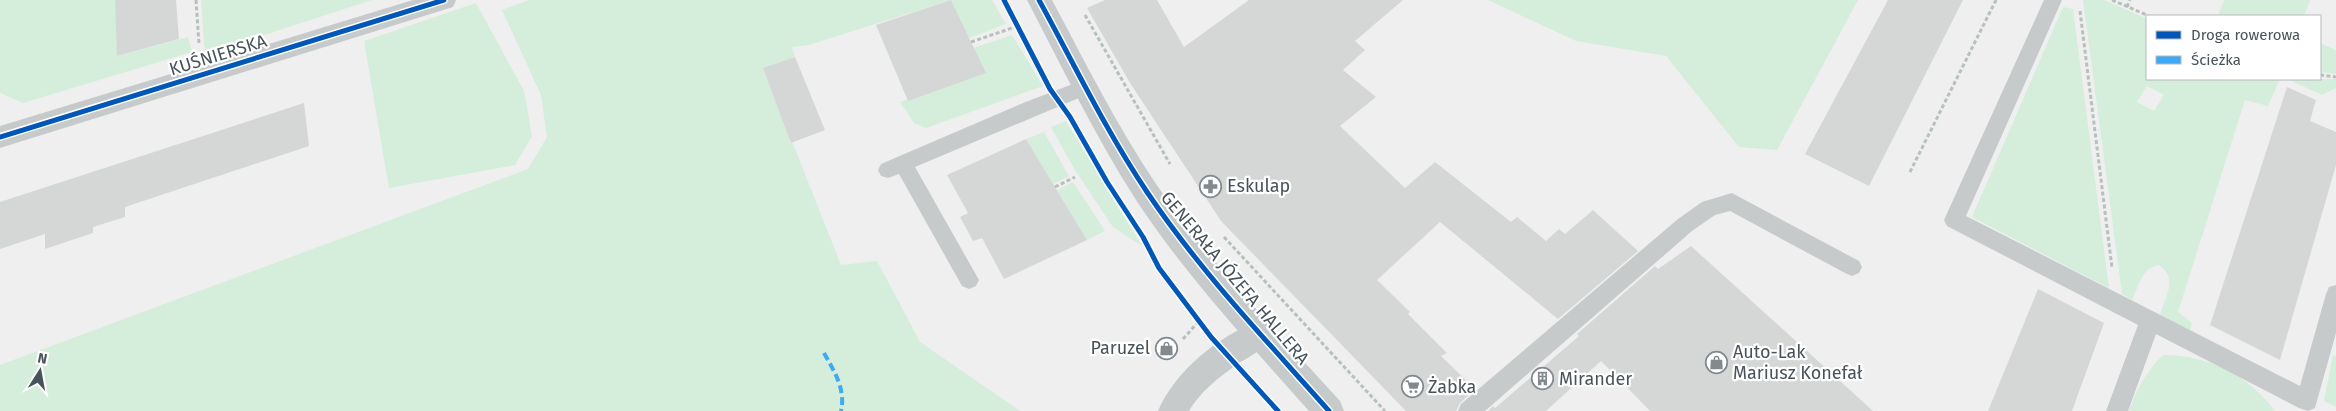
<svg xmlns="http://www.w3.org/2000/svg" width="2336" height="411" font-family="'Fira Sans',sans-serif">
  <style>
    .green { fill: #d5eddb; fill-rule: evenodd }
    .building { fill: #d5d7d7 }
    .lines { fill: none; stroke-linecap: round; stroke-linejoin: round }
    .path { stroke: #b6c1bd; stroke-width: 3; stroke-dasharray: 4 2.5; stroke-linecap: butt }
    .service { fill: #c6cacb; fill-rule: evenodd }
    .minor { fill: #c6cacb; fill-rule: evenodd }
    .tertiary { fill: #c6cacb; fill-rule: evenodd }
    .quiet { stroke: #3fa9f5; stroke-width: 4; stroke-dasharray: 8 4; stroke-linecap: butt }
    .cycleway-casing { stroke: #fff; stroke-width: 8 }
    .cycleway { stroke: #0057b8; stroke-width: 5 }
    .labels { text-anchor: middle; stroke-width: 4.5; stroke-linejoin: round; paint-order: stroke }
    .street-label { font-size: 18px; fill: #47535a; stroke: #fff }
    .poi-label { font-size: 18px; fill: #47535a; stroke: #fff; text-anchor: start }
  </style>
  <rect width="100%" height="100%" fill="#efefef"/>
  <!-- green -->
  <path class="green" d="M0,0h115l3,56 70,-19 4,15 -169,51 -23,-10z
    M201,0h171l-167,54z
    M529,0h463l14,24 -37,14 -18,-38 -142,45 -17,2 3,10 -32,11 78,197 36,-4 43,81 100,69h-1020v-46l528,-196 19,-32 -6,-42 -39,-85z
    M1488,0h370l-81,150 -38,-3 -73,-91 -90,-15z
    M2083,0h21l43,19v60h130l2,2 -11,25 -23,-6 -67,212 14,11 -2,8 -30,-16c6,-20 18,-37 -1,-50 -17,2 -20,21 -27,35l-10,-6zM2147,86l17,9 -10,16 -17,-9z
    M2224,0h86l-6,16h-86z
    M476,3l48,88 8,45 -17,29 -126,23 -25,-147z
    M2063,7l10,2 36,279 -137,-71z
    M1012,35l31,51 -117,42 -12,-5 -14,-21 85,-29 -12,-25z
    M2320,43l16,7v24l-16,-2z
    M2287,79h49v9l-14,7z
    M1066,121l76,125 -29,-19 -38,-57 -24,-43z
    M1044,132l25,44 -16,8 -27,-45z
    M1073,182l32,49 -18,9 -30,-50z
    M2163,355c45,0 85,20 112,56h-146c8,-23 17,-39 34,-56z
    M2333,355l3,1v51l-12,-6z"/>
  <!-- building -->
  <path class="building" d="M115,0h61l3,39 -62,17z
    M951,0l35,73 -78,28 -32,-76z
    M1105,0h52l27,47 65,-47h154l-48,41 10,9 -22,20 33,27 -36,29 65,62 30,-26 76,60 6,-5 29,24 13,-12 6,5 28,-24 45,41 -80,68 -118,-97 -63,58 33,32 -2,2 39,39 -6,3 34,33 -15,14 -4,8h-50l-185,-190 -91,-138 -43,-75z
    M1888,0h75l-94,186 -64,-32z
    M795,57l30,73 -34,13 -28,-75z
    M2287,87l29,13 -6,21 26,11v33l-56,195 -70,-35z
    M304,103l5,43 -184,61v10l-32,10v6l-48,16v-15l-45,15v-47z
    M1026,139l61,101 -83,39 -22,-41 -9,3 -13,-24 8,-4 -21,-38z
    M1691,246l182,165h-223l-49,-50 -55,50h-58l5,-5 2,2 84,-72 -2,-2 78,-68 3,3z
    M2038,289l66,34 -32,88h-84z"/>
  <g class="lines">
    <!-- path -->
    <path class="path" d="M196,0l3,44
      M2112,0l37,16
      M2127,7l3,-7
      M2080,11l32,257
      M1085,15l85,149
      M971,42l47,-16
      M2320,75l16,2
      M1910,172l86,-172
      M1055,187l20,-10
      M1224,237l161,174
      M1183,339l17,-19"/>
    <!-- service -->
    <path class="service" d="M2044,0h18l-96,216 334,170 26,-92 3,-7 7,-2v48l-21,75 -7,3 -9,-3 -143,-74 -28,77h-22l32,-86 -191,-99 -3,-6z
      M1086,79l7,3 2,5 -2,5 -178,75 64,113 -3,6 -7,3 -7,-3 -63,-112 -11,4 -7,-2 -3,-6 3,-6 142,-61z
      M1732,193l127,68 3,6 -3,6 -7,3 -7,-3 -115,-62 -15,4 -23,16 -207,180h-27l3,-7 217,-185 24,-17z"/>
    <!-- minor -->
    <path class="minor" d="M413,0h43l-3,7 -453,141v-22z
      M1259,321l10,4 5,9c-7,15 -25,22 -38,31 -18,13 -36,27 -47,46h-31c17,-40 60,-75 101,-90z"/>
    <!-- tertiary -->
    <path class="tertiary" d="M1027,0h25c33,62 65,126 104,184 54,78 120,147 184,217l4,10h-35c-60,-68 -123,-135 -173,-211 -41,-64 -74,-133 -109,-200z"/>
    <!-- quiet -->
    <path class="quiet" d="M824,353c10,18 22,36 17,58"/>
    <defs>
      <path id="cycleway" d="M1004,0l46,89 20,28 37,65 36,55 16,31 52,69 67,74
        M1039,0c35,64 67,131 108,192 53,79 119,148 182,219
        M0,137l444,-137"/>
    </defs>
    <!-- cycleway casing -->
    <use href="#cycleway" class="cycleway-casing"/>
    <!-- cycleway -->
    <use href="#cycleway" class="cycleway"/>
  </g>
  <!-- icons -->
  <defs>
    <symbol id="pharmacy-ring" viewBox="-11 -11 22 22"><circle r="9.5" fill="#fff" stroke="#828a8e" stroke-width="1.5"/><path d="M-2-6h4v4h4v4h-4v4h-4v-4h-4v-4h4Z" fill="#828a8e"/></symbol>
    <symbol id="shop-ring" viewBox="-11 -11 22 22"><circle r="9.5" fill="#fff" stroke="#828a8e" stroke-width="1.5"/><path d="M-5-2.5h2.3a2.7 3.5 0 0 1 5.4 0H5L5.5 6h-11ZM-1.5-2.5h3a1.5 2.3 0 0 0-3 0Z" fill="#828a8e"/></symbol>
    <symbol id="building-ring" viewBox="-11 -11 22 22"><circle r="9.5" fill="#fff" stroke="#828a8e" stroke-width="1.5"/><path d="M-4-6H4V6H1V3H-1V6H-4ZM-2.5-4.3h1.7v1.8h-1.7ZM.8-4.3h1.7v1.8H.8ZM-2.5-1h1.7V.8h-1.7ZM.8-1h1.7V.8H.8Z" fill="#828a8e"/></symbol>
    <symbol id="supermarket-ring" viewBox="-11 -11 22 22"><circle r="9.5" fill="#fff" stroke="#828a8e" stroke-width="1.5"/><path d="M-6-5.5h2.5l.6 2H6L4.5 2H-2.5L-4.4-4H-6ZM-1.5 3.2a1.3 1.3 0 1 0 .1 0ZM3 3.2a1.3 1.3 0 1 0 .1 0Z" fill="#828a8e"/></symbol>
  </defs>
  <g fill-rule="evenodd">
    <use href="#pharmacy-ring" x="1198" y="174" width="25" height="25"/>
    <use href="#shop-ring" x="1154" y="336" width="25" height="25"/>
    <use href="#shop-ring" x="1704" y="350" width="25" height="25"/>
    <use href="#building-ring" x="1530" y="366" width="25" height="25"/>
    <use href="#supermarket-ring" x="1400" y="374" width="25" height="25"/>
  </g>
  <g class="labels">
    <!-- street labels -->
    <g class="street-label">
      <text transform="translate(218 55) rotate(-17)" y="6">KUŚNIERSKA</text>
      <text transform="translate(1235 278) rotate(50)" y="6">GENERAŁA JÓZEFA HALLERA</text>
    </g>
    <!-- poi labels -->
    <g class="poi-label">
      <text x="1227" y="192">Eskulap</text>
      <text x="1150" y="354" text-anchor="end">Paruzel</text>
      <text x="1733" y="358">Auto-Lak<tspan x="1733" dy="21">Mariusz Konefał</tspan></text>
      <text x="1559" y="385">Mirander</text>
      <text x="1428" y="393">Żabka</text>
    </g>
  </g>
  <!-- legend -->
  <rect x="2146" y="15" width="175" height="65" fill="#ffffff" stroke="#b5babd"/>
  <rect x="2156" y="31" width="25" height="8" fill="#0057b8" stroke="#b5babd"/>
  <text x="2191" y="40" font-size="15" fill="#47535a">Droga rowerowa</text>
  <rect x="2156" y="56" width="25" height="8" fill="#3fa9f5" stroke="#b5babd"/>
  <text x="2191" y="65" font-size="15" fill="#47535a">Ścieżka</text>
  <!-- north arrow -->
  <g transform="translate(40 371) rotate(11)" stroke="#ffffff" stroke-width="4" paint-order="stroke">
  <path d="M0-4L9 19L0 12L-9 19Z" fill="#47535a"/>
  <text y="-8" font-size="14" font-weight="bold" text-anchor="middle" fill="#47535a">N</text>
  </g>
</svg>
